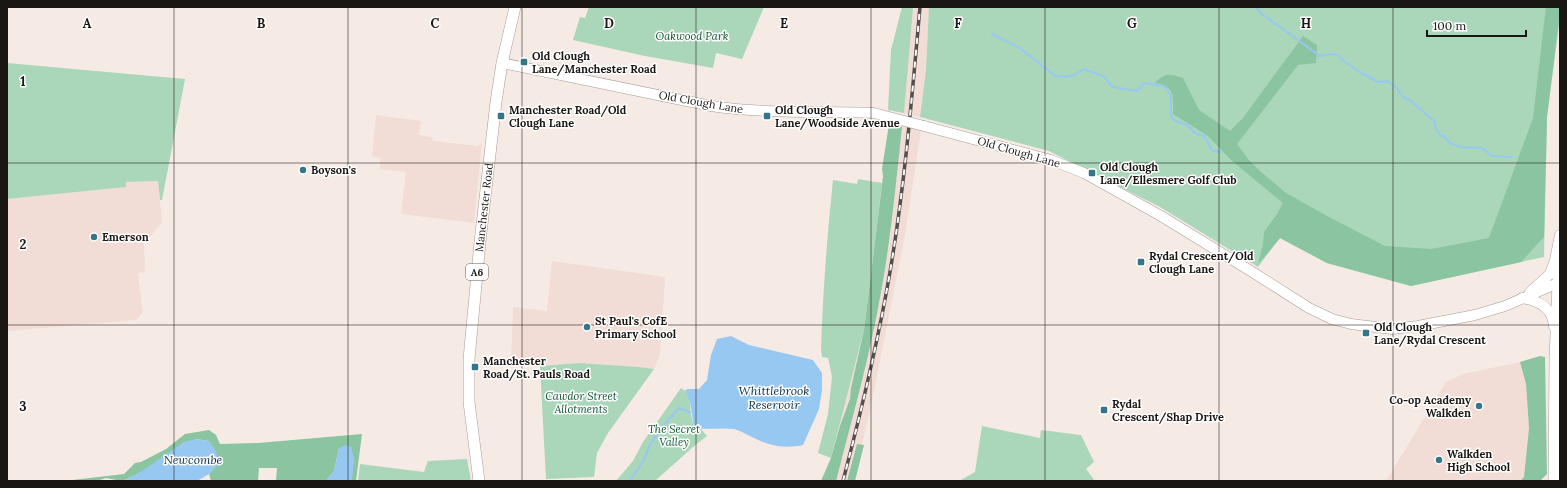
<svg xmlns="http://www.w3.org/2000/svg" width="1567" height="488" font-family="Lora,serif">
  <style>
    .built { fill: #f1ddd5 }
    .green { fill: #aad6ba }
    .forest { fill: #8bc4a0 }
    .water { fill: #97c8f2 }
    .lines { fill: none; stroke-linecap: round; stroke-linejoin: round }
    .stream { stroke: #97c8f2; stroke-width: 2 }
    .secondary-casing { stroke: #a79c97; stroke-width: 11 }
    .primary-casing { stroke: #a79c97; stroke-width: 12 }
    .highway-casing { stroke: #a79c97; stroke-width: 14 }
    .secondary { stroke: #fff; stroke-width: 10 }
    .primary { stroke: #fff; stroke-width: 11 }
    .highway { stroke: #fff; stroke-width: 13 }
    .rail-casing { stroke: #554e4c; stroke-width: 3.5 }
    .rail { stroke: #fff; stroke-width: 2; stroke-dasharray: 6; stroke-linecap: butt }
    .secondary-bridge-casing { stroke: #a79c97; stroke-width: 11; stroke-linecap: butt }
    .secondary-bridge { stroke: #fff; stroke-width: 10 }
    .grid { fill: none; stroke: #1a1614; stroke-width: 1; stroke-opacity: 0.55 }
    .poi-dot { fill: #357589; stroke: #fff; stroke-width: 1.5 }
    .labels { text-anchor: middle; stroke-width: 3; stroke-linejoin: round; paint-order: stroke }
    .shield { fill: #fff; stroke: #5f5c5a; stroke-width: 1 }
    .shield-label { font-size: 10px; font-weight: bold; fill: #1a1614 }
    .park-label { font-size: 11px; font-style: italic; fill: #0e5331; stroke: #fff }
    .poi-label { font-size: 11px; font-weight: bold; fill: #1a1614; stroke: #fff; text-anchor: start }
    .street-label { font-size: 11px; fill: #1a1614; stroke: #fff }
    .water-label { font-size: 12px; font-style: italic; fill: #062c47; stroke: #fff }
    .grid-label { font-size: 13px; text-anchor: middle; font-weight: bold; fill: #1a1614; stroke: #fff; stroke-width: 3; stroke-linejoin: round; paint-order: stroke }
  </style>
  <rect width="100%" height="100%" fill="#f6eae5"/>
  <!-- built -->
  <path class="built" d="M907,7h22l-3,63 -6,47 -26,-6 6,-26z
    M376,115l45,6 -2,14 13,2 1,4 45,5 4,-4 -8,81 -73,-9 5,-42 -26,-3v-11l-8,-1z
    M892,123l29,7 -16,105 -35,176 -17,70h-32l10,-23 37,-142z
    M158,181l4,41 -18,22 1,28 -7,1 5,39 -7,8 -129,11v-132l119,-12v-5z
    M552,261l113,16 -5,78 -6,14 -15,-2 -60,-4 -39,3h-29l2,-59 34,4z
    M1520,362l6,22 3,44 -5,49 -4,4h-134l60,-99 17,-8z"/>
  <!-- green -->
  <path class="green" d="M589,7h175l-22,52 -26,-6 -3,15 -68,-12 -72,-16 7,-23 5,1z
    M902,7h11l-9,106 -16,-3 3,-60z
    M929,7h631v11l-13,99 -3,140 -133,29 -84,-23 -47,-25 -22,29 -98,-60 -111,-56 -129,-34 6,-47z
    M7,63l178,16 -23,121h-2l-2,-19 -32,1v5l-119,12z
    M858,179l24,4 -18,147 -33,128 -13,-5 10,-39 4,-37 -4,-19 -6,-1 -1,-9c2,-56 6,-112 12,-168l24,4z
    M579,363l60,4 15,2 -46,64 -11,20 -3,24 -48,2 -6,-113z
    M681,388c11,6 8,16 10,26 0,4 2,8 3,13l7,2 6,7 -14,11 -38,34h-39l17,-20 10,-19z
    M982,426l58,12 1,-8 40,5 13,27 -8,7 9,12h-136l16,-9z
    M467,459l4,22h-113l2,-17 64,8 4,-11z"/>
  <!-- forest -->
  <path class="forest" d="M1546,7h14v3l-13,107 -3,120 -23,25 -110,24 -84,-23 -47,-25 -22,26 5,-20 1,-12 13,-18 6,-11 -52,-43 -23,-24 -35,-22c0,-18 3,-27 -18,-31 11,-11 14,-9 28,-5l16,32 31,21 13,-13 60,-82 14,9 -1,18 -18,2 -61,79 11,15 12,12 26,22 41,23 58,30 46,3 58,-11 44,-120z
    M889,124l13,3c-6,55 -11,111 -21,165 -11,64 -29,127 -45,189h-15l10,-23 9,-32 10,-27 1,-11 13,-58 3,-24 16,-130 -1,-7z
    M1540,356l5,1 2,117 -7,7h-20l4,-4 5,-49 -3,-44 -6,-22z
    M209,430l7,5 4,9 38,-1 104,-9 -6,47h-5l3,-22 -15,-11 -5,23 -8,10h-50l1,-13h-18l-1,13h-47l-2,-7 7,-8 -7,-25 -13,-2 -60,36 -14,6 -16,-3 -9,3h-33l60,-7 11,-11 6,-1 25,-13 19,-15z
    M857,444l7,1 -9,36h-8z"/>
  <!-- water -->
  <path class="water" d="M731,336l18,9 64,15 9,13v17l-3,19 -16,36c-14,3 -28,2 -40,-3 -10,-4 -19,-10 -29,-13 -14,-2 -27,2 -40,-2 -3,-14 -2,-24 -9,-37l3,-1h11l8,-9 4,-25 6,-16z
    M196,439l13,2 7,10 2,8 -2,7 -7,8 -12,7h-75l14,-6 48,-33z
    M345,445l6,2 3,12 -2,21 -26,1 8,-10 5,-23z"/>
  <g class="lines">
    <!-- stream -->
    <path class="stream" d="M1256,7l6,7 58,42 11,-2 7,1 3,4 17,12 20,11 9,-1 10,7 6,9 8,4 23,20 2,8 5,7h3l6,7 10,4 22,1 10,8 20,1
      M992,34l28,14 35,28 10,1 9,-2 10,-6 19,7 10,11 24,4 7,-8 20,3 7,9v19l1,4 4,3 11,4 8,8 9,3 8,14 8,2
      M629,481l14,-19 7,-17 13,-19 16,-18 11,4"/>
    <defs>
      <path id="secondary" d="M502,63l209,43c54,8 109,5 163,7l15,4
        M924,126l127,34 33,13 77,43 93,57 55,35 23,11 19,5 41,5 26,-3 57,-11 30,-9 55,-24
        M1530,292l20,-18 5,-14 5,-25
        M1522,298c18,3 31,10 32,29"/>
      <g id="primary">
        <path id="s1" d="M479,481l-10,-79v-43l11,-117 16,-140 6,-39 13,-56"/>
      </g>
      <path id="highway" d="M1555,481l1,-122 4,-102"/>
    </defs>
    <!-- secondary casing -->
    <use href="#secondary" class="secondary-casing"/>
    <!-- primary casing -->
    <use href="#primary" class="primary-casing"/>
    <!-- highway casing -->
    <use href="#highway" class="highway-casing"/>
    <!-- secondary -->
    <use href="#secondary" class="secondary"/>
    <!-- primary -->
    <use href="#primary" class="primary"/>
    <!-- highway -->
    <use href="#highway" class="highway"/>
    <defs>
      <path id="rail" d="M843,481c18,-69 35,-139 47,-209 15,-88 22,-177 30,-265"/>
    </defs>
    <!-- rail casing -->
    <use href="#rail" class="rail-casing"/>
    <!-- rail -->
    <use href="#rail" class="rail"/>
    <defs>
      <path id="secondary-bridge" d="M889,117l35,9"/>
    </defs>
    <!-- secondary-bridge casing -->
    <use href="#secondary-bridge" class="secondary-bridge-casing"/>
    <!-- secondary-bridge -->
    <use href="#secondary-bridge" class="secondary-bridge"/>
  </g>
  <!-- grid -->
  <path class="grid" d="M174,7v474M348,7v474M522,7v474M696,7v474M871,7v474M1045,7v474M1219,7v474M1393,7v474M7,163h1553M7,325h1553"/>
  <!-- markers -->
  <g class="poi-dot">
    <rect x="520" y="58" width="8" height="8" rx="2"/>
    <rect x="497" y="112" width="8" height="8" rx="2"/>
    <rect x="763" y="112" width="8" height="8" rx="2"/>
    <circle cx="303" cy="170" r="4"/>
    <rect x="1088" y="169" width="8" height="8" rx="2"/>
    <circle cx="94" cy="237" r="4"/>
    <rect x="1137" y="258" width="8" height="8" rx="2"/>
    <circle cx="587" cy="327" r="4"/>
    <rect x="1362" y="329" width="8" height="8" rx="2"/>
    <rect x="471" y="363" width="8" height="8" rx="2"/>
    <circle cx="1479" cy="406" r="4"/>
    <rect x="1100" y="406" width="8" height="8" rx="2"/>
    <circle cx="1439" cy="460" r="4"/>
  </g>
  <g class="labels">
    <!-- shield labels -->
    <rect class="shield" x="466" y="264" width="22" height="16" rx="3"/>
    <g class="shield-label">
      <text x="477" y="276">A6</text>
    </g>
    <!-- park labels -->
    <g class="park-label">
      <text x="692" y="40">Oakwood Park</text>
      <text x="581" y="400">Cawdor Street<tspan x="581" dy="13">Allotments</tspan></text>
      <text x="674" y="433">The Secret<tspan x="674" dy="13">Valley</tspan></text>
    </g>
    <!-- poi labels -->
    <g class="poi-label">
      <text x="532" y="60">Old Clough<tspan x="532" dy="13">Lane/Manchester Road</tspan></text>
      <text x="509" y="114">Manchester Road/Old<tspan x="509" dy="13">Clough Lane</tspan></text>
      <text x="775" y="114">Old Clough<tspan x="775" dy="13">Lane/Woodside Avenue</tspan></text>
      <text x="1100" y="171">Old Clough<tspan x="1100" dy="13">Lane/Ellesmere Golf Club</tspan></text>
      <text x="311" y="174">Boyson's</text>
      <text x="102" y="241">Emerson</text>
      <text x="1149" y="260">Rydal Crescent/Old<tspan x="1149" dy="13">Clough Lane</tspan></text>
      <text x="595" y="325">St Paul's CofE<tspan x="595" dy="13">Primary School</tspan></text>
      <text x="1374" y="331">Old Clough<tspan x="1374" dy="13">Lane/Rydal Crescent</tspan></text>
      <text x="483" y="365">Manchester<tspan x="483" dy="13">Road/St. Pauls Road</tspan></text>
      <text x="1471" y="404" text-anchor="end">Co-op Academy<tspan x="1471" dy="13">Walkden</tspan></text>
      <text x="1112" y="408">Rydal<tspan x="1112" dy="13">Crescent/Shap Drive</tspan></text>
      <text x="1447" y="458">Walkden<tspan x="1447" dy="13">High School</tspan></text>
    </g>
    <!-- street labels -->
    <g class="street-label">
      <text transform="translate(701 102) rotate(10)" y="4">Old Clough Lane</text>
      <text transform="translate(1019 152) rotate(16)" y="4">Old Clough Lane</text>
      <text dy="4" stroke="none"><textPath href="#s1" startOffset="275">Manchester Road</textPath></text>
    </g>
    <!-- water labels -->
    <g class="water-label">
      <text x="774" y="395">Whittlebrook<tspan x="774" dy="14">Reservoir</tspan></text>
      <text x="193" y="464">Newcombe</text>
    </g>
  </g>
  <g class="grid-label">
    <text x="87" y="28">A</text>
    <text x="261" y="28">B</text>
    <text x="435" y="28">C</text>
    <text x="609" y="28">D</text>
    <text x="784" y="28">E</text>
    <text x="958" y="28">F</text>
    <text x="1132" y="28">G</text>
    <text x="1306" y="28">H</text>
    <text x="23" y="86">1</text>
    <text x="23" y="249">2</text>
    <text x="23" y="411">3</text>
  </g>
  <!-- border -->
  <rect width="1567" height="488" fill="none" stroke="#1a1614" stroke-width="16"/>
  <!-- scale -->
  <path d="M1427 30v6h99v-6" fill="none" stroke="#1a1614" stroke-width="2"/>
  <text x="1433" y="30" font-size="12" fill="#1a1614" stroke="#ffffff" stroke-width="3" paint-order="stroke">100 m</text>
</svg>
